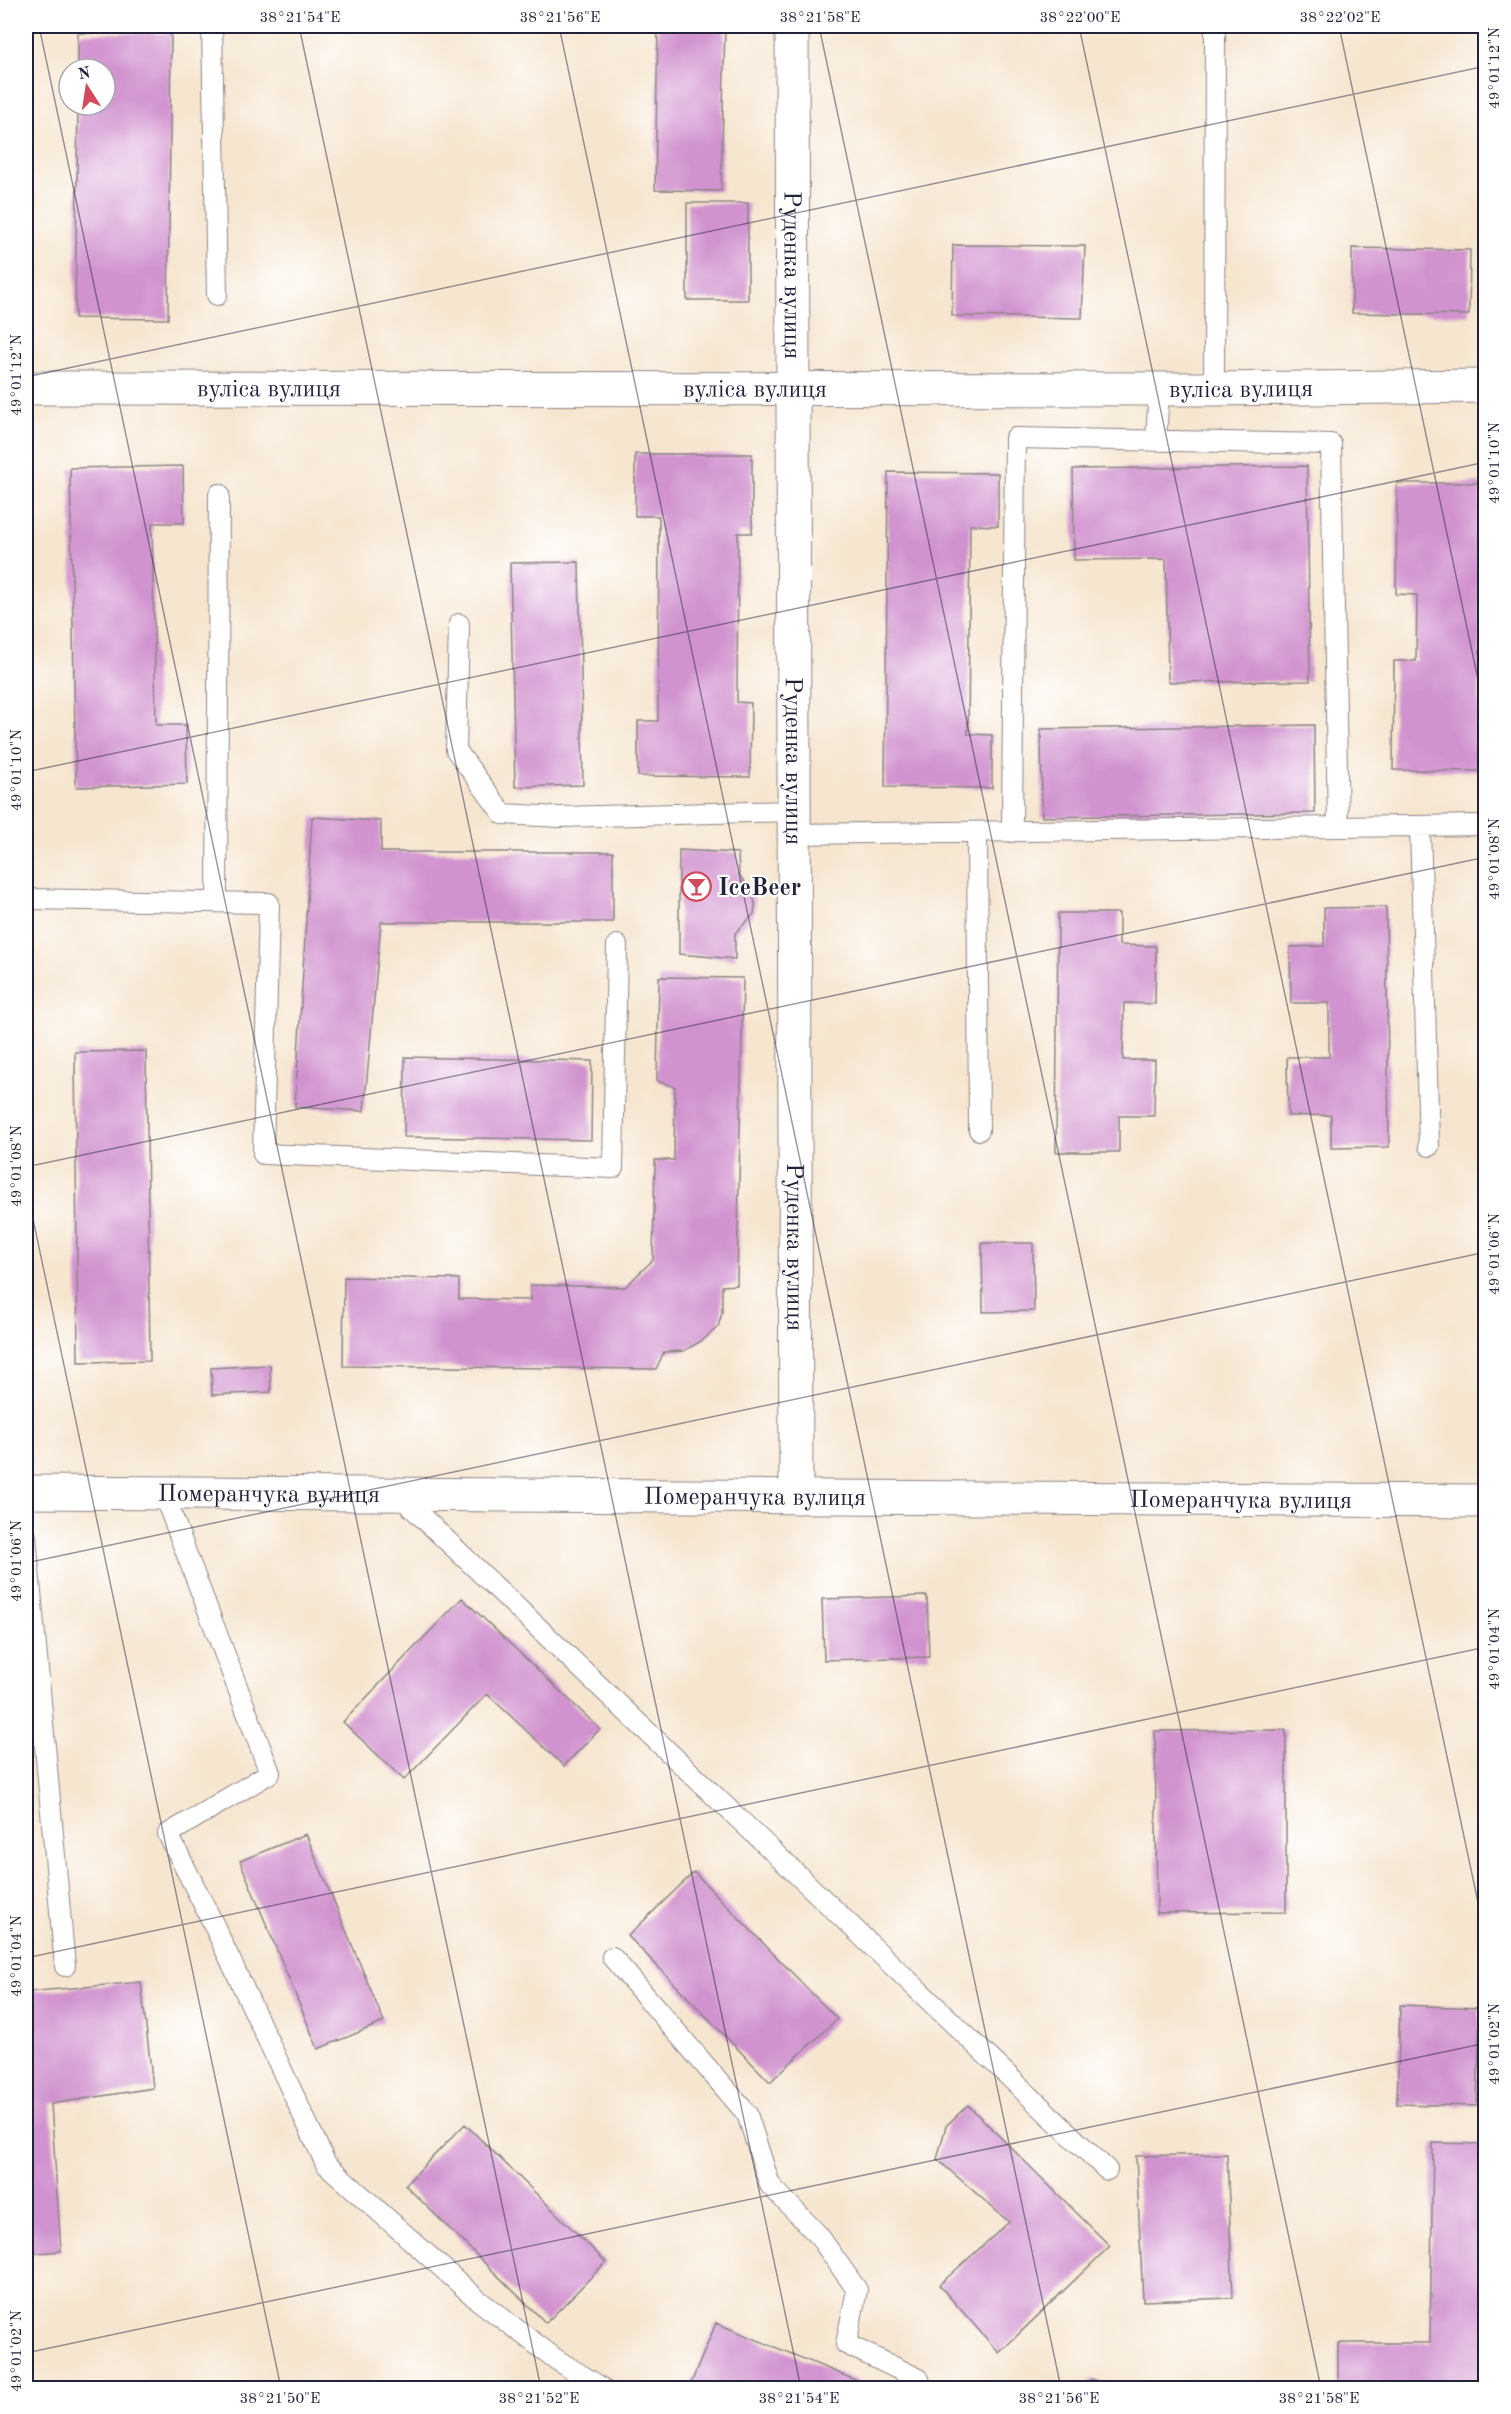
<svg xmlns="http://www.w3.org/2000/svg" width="1511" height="2414" font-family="'Old Standard TT',serif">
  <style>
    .building { fill: #d193cf }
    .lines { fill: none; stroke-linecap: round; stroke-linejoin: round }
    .service-casing { stroke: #8c8485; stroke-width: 22 }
    .minor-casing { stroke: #8c8485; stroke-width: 35 }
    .tertiary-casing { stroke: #8c8485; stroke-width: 35 }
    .service { stroke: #fff; stroke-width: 20 }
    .minor { stroke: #fff; stroke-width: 33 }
    .tertiary { stroke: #fff; stroke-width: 33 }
    .ticks { fill: none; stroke: #22223b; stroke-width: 1.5; stroke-opacity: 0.45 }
    .labels { text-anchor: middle; stroke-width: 4.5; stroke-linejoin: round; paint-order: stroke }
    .street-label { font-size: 24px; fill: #22223b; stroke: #fff }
    .poi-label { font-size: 24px; font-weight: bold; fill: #22223b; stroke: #fff; text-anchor: start }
    .neatline { fill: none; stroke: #22223b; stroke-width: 2 }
    .ticks-label { font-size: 15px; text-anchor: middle; fill: #22223b }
  </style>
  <rect width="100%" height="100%" fill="#fff"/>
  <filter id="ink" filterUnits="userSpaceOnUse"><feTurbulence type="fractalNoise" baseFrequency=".0167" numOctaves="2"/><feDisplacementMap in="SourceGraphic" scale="12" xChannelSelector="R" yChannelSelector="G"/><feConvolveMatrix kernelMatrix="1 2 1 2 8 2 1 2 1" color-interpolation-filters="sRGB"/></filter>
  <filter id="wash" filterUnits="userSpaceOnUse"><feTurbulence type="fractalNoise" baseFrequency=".008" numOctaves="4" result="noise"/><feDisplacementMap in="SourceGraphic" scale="24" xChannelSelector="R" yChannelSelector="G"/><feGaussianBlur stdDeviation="1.35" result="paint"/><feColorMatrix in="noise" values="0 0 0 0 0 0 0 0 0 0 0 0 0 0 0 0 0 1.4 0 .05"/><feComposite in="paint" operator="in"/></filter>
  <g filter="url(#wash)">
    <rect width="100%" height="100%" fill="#f6e5cf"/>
    <g id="blocks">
      <!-- building -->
      <path class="building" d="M658,26h67l-4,165 -66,-1z
        M78,33h93l-3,286 -93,-1 3,-213h27v-36h-27z
        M687,203h61v97h-61z
        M953,245l132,1 -3,72 -130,-2z
        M1352,248l118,2 -1,65 -117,-2z
        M635,454h117v79h-14l-1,169 14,1 -1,74 -112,-1v-55h20l1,-205h-24z
        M183,466l1,57h-32l4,202h30l1,59 -111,3 -6,-319z
        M1307,466l3,215 -142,1 -2,-123 -92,1 -1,-91z
        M888,472l110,1v53l-28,-1 -2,209 24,1v53l-107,-1z
        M1397,483h84l-2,288 -86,-1 1,-109h22l1,-66 -21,-1z
        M579,562l4,223 -68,2 -5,-224z
        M1314,725l1,88 -273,4 -1,-88z
        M312,817l69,4v31h232v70h-232l-17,189 -69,-4z
        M679,850l59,3 1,21 14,20 2,10 -1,10 -19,19v26l-56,-5z
        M1386,907l3,240 -58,1v-33l-43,1 -1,-59h42v-54h-38l-1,-56 34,-1v-38z
        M1058,913h61v32l37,1 -1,58 -31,-1 -1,57h32l-1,56h-35v36h-63z
        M659,977l84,1 -6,307 -15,1v27l-4,14 -15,13 -19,11 -20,1 -8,17 -313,-3 1,-89 115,2v20l71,1v-15l95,2 28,-27 2,-100h19l1,-73 -18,-6z
        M146,1051l4,310 -72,1 -3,-310z
        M405,1057l187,4 -1,79 -187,-3z
        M982,1243h51l1,68 -51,1z
        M270,1365l1,27 -59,3 -1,-27z
        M927,1596l2,61 -105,3 -2,-61z
        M462,1598l138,131 -36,37 -77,-72 -83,86 -61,-58z
        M1286,1730v182l-129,1 -2,-182z
        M306,1834l78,188 -66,27 -78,-188z
        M694,1872l143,147 -67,63 -142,-146z
        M141,1982l12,106 -102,16 10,147 -35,3v-262z
        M1400,2005l80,3 -3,98 -80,-2z
        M968,2105l142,141 -111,107 -60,-68 70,-63 -72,-63 9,-33z
        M465,2124l141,138 -60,61 -141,-138z
        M1433,2143l52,1v244h-147v-45h92z
        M1227,2154l6,144 -90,3 -7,-145z
        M716,2323l159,65h-186z
        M1091,2379l24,9h-28z"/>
    </g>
  </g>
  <g filter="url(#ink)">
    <use href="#blocks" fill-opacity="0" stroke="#8c8485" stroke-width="1.5"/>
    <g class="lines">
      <defs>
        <path id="service" d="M212,26l5,269
          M1214,389l1,-363
          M1156,441l3,-53
          M459,624l-3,126 47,64 57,3 234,-6
          M1420,826l9,320
          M977,832l2,298
          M1012,832l3,-394 316,6 7,383
          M794,834l692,-9
          M26,899l243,4 -6,251 350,14 4,-223
          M217,902l2,-408
          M163,1492l107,281 -102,61 43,85 115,245 152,136 79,60 45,28
          M399,1495l708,675
          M26,1537l39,429
          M612,1957l135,157 23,71 49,51 38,54 -11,54 73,35 -3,9"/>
        <g id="minor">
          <path id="s1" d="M792,26l4,1471"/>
          <path id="s2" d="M26,388l1188,1 272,-3"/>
        </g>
        <g id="tertiary">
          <path id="s3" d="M26,1492l1460,9"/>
        </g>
      </defs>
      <!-- service casing -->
      <use href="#service" class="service-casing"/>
      <!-- minor casing -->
      <use href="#minor" class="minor-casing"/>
      <!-- tertiary casing -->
      <use href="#tertiary" class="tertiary-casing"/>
      <!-- service -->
      <use href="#service" class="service"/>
      <!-- minor -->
      <use href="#minor" class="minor"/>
      <!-- tertiary -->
      <use href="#tertiary" class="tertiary"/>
    </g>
  </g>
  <!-- ticks -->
  <path class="ticks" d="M39,26l502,2362M299,26l502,2362M559,26l502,2362M819,26l502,2362M1079,26l407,1914M1339,26l147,691M26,377l1460,-311M26,772l1460,-310M26,1167l1460,-310M26,1186l255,1202M26,1563l1460,-311M26,1958l1460,-311M26,2353l1460,-310"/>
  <!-- icons -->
  <defs>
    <symbol id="bar-ring" viewBox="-11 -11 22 22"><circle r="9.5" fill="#fff" stroke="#d1495b" stroke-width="1.5"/><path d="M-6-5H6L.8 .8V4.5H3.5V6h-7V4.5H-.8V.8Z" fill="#d1495b"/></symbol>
  </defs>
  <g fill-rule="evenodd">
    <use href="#bar-ring" x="680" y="870" width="33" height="33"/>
  </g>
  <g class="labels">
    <!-- street labels -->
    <g class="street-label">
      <text dy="8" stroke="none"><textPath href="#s1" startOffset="249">Руденка вулиця</textPath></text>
      <text dy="8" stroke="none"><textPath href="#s2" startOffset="243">вуліса вулиця</textPath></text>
      <text dy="8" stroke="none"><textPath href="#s2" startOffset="1215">вуліса вулиця</textPath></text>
      <text dy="8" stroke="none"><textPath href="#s2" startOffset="729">вуліса вулиця</textPath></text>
      <text dy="8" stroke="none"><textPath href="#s1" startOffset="735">Руденка вулиця</textPath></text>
      <text dy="8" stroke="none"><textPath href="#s1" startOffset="1221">Руденка вулиця</textPath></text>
      <text dy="8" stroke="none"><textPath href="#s3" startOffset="243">Померанчука вулиця</textPath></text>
      <text dy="8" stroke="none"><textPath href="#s3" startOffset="729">Померанчука вулиця</textPath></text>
      <text dy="8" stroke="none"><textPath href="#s3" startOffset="1215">Померанчука вулиця</textPath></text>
    </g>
    <!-- poi labels -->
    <g class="poi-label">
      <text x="718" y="895">IceBeer</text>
    </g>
  </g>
  <!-- margin -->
  <rect width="1511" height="2414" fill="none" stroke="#fff" stroke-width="66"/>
  <!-- north arrow -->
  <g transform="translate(87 87) rotate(348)"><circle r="28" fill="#ffffff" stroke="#a7a7b1" stroke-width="1.5"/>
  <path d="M0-4.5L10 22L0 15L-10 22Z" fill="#d1495b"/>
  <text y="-9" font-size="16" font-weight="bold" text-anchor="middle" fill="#22223b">N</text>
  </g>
  <rect x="33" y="33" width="1445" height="2348" class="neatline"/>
  <g class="ticks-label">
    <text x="300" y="22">38°21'54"E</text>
    <text x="560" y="22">38°21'56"E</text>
    <text x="820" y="22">38°21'58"E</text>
    <text x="1080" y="22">38°22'00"E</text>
    <text x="1340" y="22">38°22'02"E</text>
    <text transform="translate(1494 68) rotate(-90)" y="5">49°01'12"N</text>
    <text transform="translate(16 375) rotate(-90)" y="5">49°01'12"N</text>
    <text transform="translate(1494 463) rotate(-90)" y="5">49°01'10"N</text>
    <text transform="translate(16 770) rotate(-90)" y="5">49°01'10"N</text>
    <text transform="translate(1494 859) rotate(-90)" y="5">49°01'08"N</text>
    <text transform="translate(16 1166) rotate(-90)" y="5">49°01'08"N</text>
    <text transform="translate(1494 1254) rotate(-90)" y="5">49°01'06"N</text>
    <text transform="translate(16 1561) rotate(-90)" y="5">49°01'06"N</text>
    <text transform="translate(1494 1649) rotate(-90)" y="5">49°01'04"N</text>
    <text transform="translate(16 1956) rotate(-90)" y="5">49°01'04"N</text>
    <text transform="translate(1494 2044) rotate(-90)" y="5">49°01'02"N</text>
    <text transform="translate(16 2351) rotate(-90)" y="5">49°01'02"N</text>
    <text x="280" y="2403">38°21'50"E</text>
    <text x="539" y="2403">38°21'52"E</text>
    <text x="799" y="2403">38°21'54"E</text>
    <text x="1059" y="2403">38°21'56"E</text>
    <text x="1319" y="2403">38°21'58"E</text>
  </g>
</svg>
